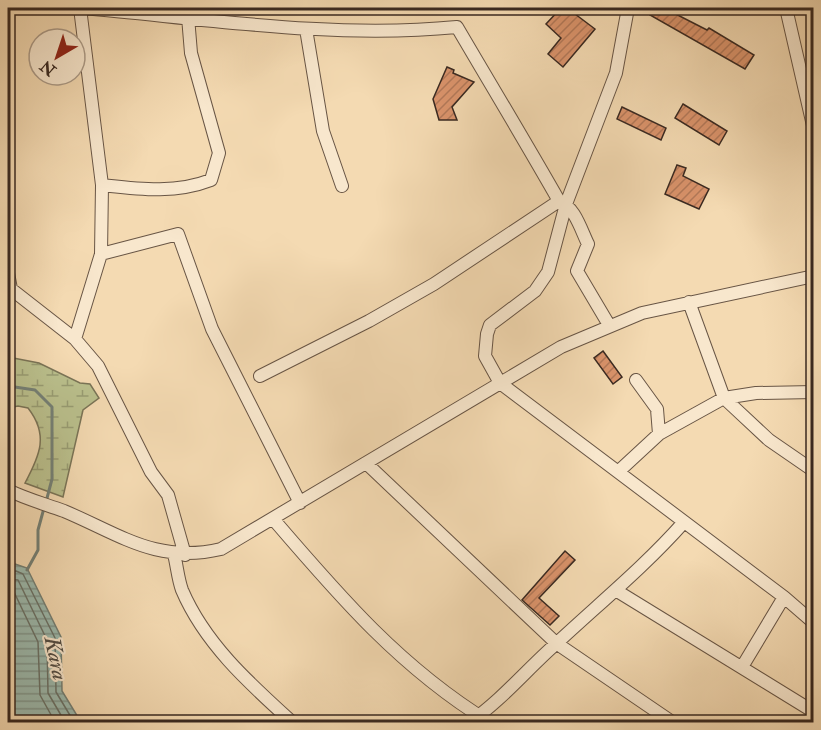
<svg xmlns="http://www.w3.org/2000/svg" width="821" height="730" font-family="'IM FELL Double Pica',serif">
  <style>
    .wetland { fill: url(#wetland-marsh); stroke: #7a7457; stroke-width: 1.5 }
    .water { fill: url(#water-rules); stroke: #748076; stroke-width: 1.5 }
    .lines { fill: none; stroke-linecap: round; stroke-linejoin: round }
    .shore { stroke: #6a7268; stroke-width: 1.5 }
    .stream { stroke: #748076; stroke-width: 3 }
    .building { fill: url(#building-hatch); stroke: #392921; stroke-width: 1.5 }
    .minor-casing { stroke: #685545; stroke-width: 14 }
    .minor { stroke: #f8e7cd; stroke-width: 12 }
    .labels { text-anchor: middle; stroke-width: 4.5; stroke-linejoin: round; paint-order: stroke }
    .water-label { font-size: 22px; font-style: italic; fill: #524d44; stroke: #f8e7cd }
  </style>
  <defs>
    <pattern id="wetland-marsh" width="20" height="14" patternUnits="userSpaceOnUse" patternTransform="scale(1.5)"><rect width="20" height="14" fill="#bac08d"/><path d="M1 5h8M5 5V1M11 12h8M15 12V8" fill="none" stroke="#989c73"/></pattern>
    <pattern id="water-rules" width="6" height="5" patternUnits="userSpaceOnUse" patternTransform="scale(1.5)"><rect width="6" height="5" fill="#9cbaae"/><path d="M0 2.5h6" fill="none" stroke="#80978d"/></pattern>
    <pattern id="building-hatch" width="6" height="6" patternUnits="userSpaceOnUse" patternTransform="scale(1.5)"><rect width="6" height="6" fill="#da936b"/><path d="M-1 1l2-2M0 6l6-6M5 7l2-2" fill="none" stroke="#b27858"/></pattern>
  </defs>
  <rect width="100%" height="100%" fill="#f4dab2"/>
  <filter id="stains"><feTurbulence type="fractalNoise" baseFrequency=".00333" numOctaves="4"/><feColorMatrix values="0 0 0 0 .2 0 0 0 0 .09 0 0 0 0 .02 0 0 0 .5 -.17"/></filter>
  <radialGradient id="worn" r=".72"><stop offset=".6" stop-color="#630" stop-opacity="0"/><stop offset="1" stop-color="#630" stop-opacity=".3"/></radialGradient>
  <!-- wetland -->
  <path class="wetland" d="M8,357l31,6 41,20 10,1 9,14 -16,12 -20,87 -38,-14c15,-28 24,-48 3,-75l-10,-2 -10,2z"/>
  <!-- water -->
  <path class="water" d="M15,564l12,4 34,69 1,54 19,31h-73v-155z"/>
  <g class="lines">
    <!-- shore -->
    <path class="shore" d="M8,572l8,-1 7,3 32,64 1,54 18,30
      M8,579l10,1 29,60 1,53 17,29
      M8,588l5,2 25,52 2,53 15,27"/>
    <!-- stream -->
    <path class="stream" d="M8,386l27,4 17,17v72l-6,23
      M27,570l11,-20v-20l6,-22"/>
  </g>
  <!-- building -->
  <path class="building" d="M561,8h6l28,21 -32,38 -15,-13 13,-16 -15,-14z
    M654,8h10l43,22 2,-2 45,27 -9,14 -95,-54z
    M447,67l7,3 -1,3 21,9 -22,25 5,13h-18l-6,-21z
    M683,104l44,27 -8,14 -44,-27z
    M622,107l44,21 -5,12 -44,-21z
    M677,165l9,3 -3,8 26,13 -10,20 -34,-15z
    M603,351l19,26 -9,7 -19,-26z
    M565,551l10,9 -36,38 20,18 -9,9 -28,-25z"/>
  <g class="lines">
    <defs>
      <path id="minor" d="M84,8c123,11 249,31 373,19 34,58 69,116 102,174 16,6 22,29 29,43l-11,27 32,54
        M628,8l-12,65 -50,131 -18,68 -13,19 -45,34 -3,9 -2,22 15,27 284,214 -42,70
        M786,8l28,122
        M306,29l17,102 19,55
        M102,185c37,4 73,9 109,-5l8,-27 -28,-100 -3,-36
        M101,254l77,-20 34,95 88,174
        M8,273l3,16 64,50 23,27 53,106 17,23 17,60
        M689,302l35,96 45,42 45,31
        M75,339l26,-85 1,-69 -22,-177
        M260,376l109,-55 65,-37 125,-83
        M636,380l21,29 2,25
        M366,463l190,180 116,79
        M619,471l40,-37 65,-36 32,-5 58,-1
        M8,490c18,9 37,14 56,21 57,24 93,53 157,38l340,-202 81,-34 172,-37
        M274,520c66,77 127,148 215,202
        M174,554c3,12 4,25 8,36 23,54 68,94 110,132
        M617,591l197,121
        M784,597l30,26
        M470,722c33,-23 58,-54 88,-80 43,-40 87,-76 126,-120"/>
    </defs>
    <!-- minor casing -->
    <use href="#minor" class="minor-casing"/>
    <!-- minor -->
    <use href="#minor" class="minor"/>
  </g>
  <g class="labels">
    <!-- water labels -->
    <g class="water-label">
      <text transform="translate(57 658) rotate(78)" y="8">Kara</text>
    </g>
  </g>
  <!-- margin -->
  <rect width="821" height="730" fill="none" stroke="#f4dab2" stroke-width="30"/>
  <rect x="9" y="9" width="803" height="712" fill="none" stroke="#392921" stroke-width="3"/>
  <rect x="15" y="15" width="791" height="700" fill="none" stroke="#392921" stroke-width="1.5"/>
  <!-- north arrow -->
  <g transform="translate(57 57) rotate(219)"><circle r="28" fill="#f8e7cd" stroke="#ac9b88" stroke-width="1.5"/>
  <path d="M0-4.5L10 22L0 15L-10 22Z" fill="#8f2418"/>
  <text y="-9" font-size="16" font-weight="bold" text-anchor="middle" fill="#392921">N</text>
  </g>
  <rect width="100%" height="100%" filter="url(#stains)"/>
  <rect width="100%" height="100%" fill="url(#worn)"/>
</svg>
